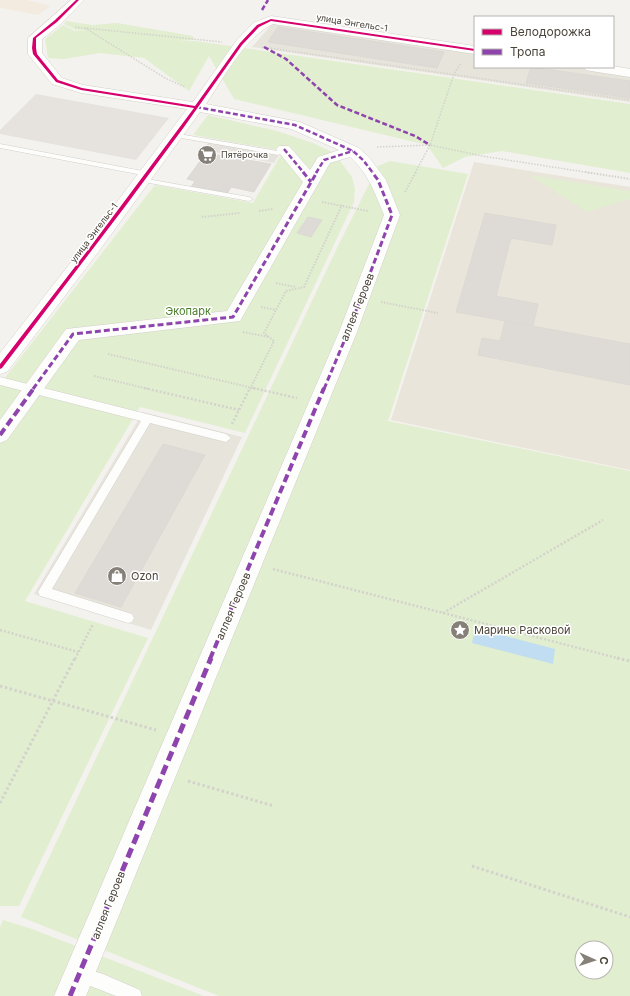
<svg xmlns="http://www.w3.org/2000/svg" width="630" height="996" font-family="Inter,sans-serif">
  <style>
    .residential { fill: #e7e4dc }
    .commercial { fill: #f3ebdf }
    .education { fill: #eae5da }
    .green { fill: #e1eecf; fill-rule: evenodd }
    .parking { fill: #e6e3df }
    .water { fill: #c0ddf1 }
    .building { fill: #dedbd6; stroke: #dcd9d4 }
    .lines { fill: none; stroke-linecap: round; stroke-linejoin: round }
    .lane-casing { stroke: #d2d0cb; stroke-width: 1 }
    .street-casing { stroke: #d2d0cb; stroke-width: 1 }
    .path-far3 { stroke: #d3d2cc; stroke-width: 1.5; stroke-dasharray: 1.5 1.5; stroke-linecap: butt }
    .path-far2 { stroke: #d3d2cc; stroke-width: 2; stroke-dasharray: 1.5 1.5; stroke-linecap: butt }
    .path-far1 { stroke: #d3d2cc; stroke-width: 2.5; stroke-dasharray: 2 2; stroke-linecap: butt }
    .path { stroke: #d3d2cc; stroke-width: 3; stroke-dasharray: 2.5 2.5; stroke-linecap: butt }
    .lane { fill: #fdfdfc; fill-rule: evenodd }
    .street { fill: #fdfdfc; fill-rule: evenodd }
    .quiet-far3 { stroke: #8e44ad; stroke-width: 2.5; stroke-dasharray: 5 2.5; stroke-linecap: butt }
    .quiet-far2 { stroke: #8e44ad; stroke-width: 3; stroke-dasharray: 6 3; stroke-linecap: butt }
    .quiet-far1 { stroke: #8e44ad; stroke-width: 4; stroke-dasharray: 8 4; stroke-linecap: butt }
    .quiet { stroke: #8e44ad; stroke-width: 5; stroke-dasharray: 10 5; stroke-linecap: butt }
    .cycleway-casing { stroke: #fff; stroke-width: 3 }
    .cycleway { fill: #d6006c; fill-rule: evenodd }
    .labels { text-anchor: middle; stroke-width: 3; stroke-linejoin: round; paint-order: stroke }
    .far-street-label { font-size: 9px; fill: #4b4439; stroke: #fff }
    .far-poi-label { font-size: 9px; fill: #4b4439; stroke: #fff; text-anchor: start }
    .street-label { font-size: 11px; fill: #4b4439; stroke: #fff }
    .park-label { font-size: 11px; fill: #4a7f2a; stroke: #fff }
    .poi-label { font-size: 11px; fill: #4b4439; stroke: #fff; text-anchor: start }
  </style>
  <rect width="100%" height="100%" fill="#f4f2ee"/>
  <!-- residential -->
  <path class="residential" d="M273,23l202,29v15h100l55,8v27l-378,-55z
    M143,412l99,25 -91,193 -117,-36z"/>
  <!-- commercial -->
  <path class="commercial" d="M0,0h27l24,6 -13,9 -38,-7z"/>
  <!-- education -->
  <path class="education" d="M474,162l156,25v283l-239,-50z"/>
  <!-- green -->
  <path class="green" d="M66,21l27,4 24,-2 76,13 1,4 -17,1h18l435,63v69l-128,-22 -37,6 -22,11 -16,-23 -193,-46 -25,-43 -20,35 -45,-33 -44,-5 -36,6 -16,-1 -3,-19 18,-14 12,6h12l-11,-1 -12,-6z
    M208,115l69,16 36,12 21,10 18,24 3,12 -1,13 -109,231 -105,-26 -115,194 123,37 -129,268h-19v-522l155,-199 98,18 30,-52 -90,-16z
    M390,161l78,13 -80,247 242,50v525h-411l-198,-79 316,-669 41,-82zM582,948h24v24h-24z
    M529,175l101,16v8l-43,13z
    M3,920l29,9 172,67h-204v-69z"/>
  <!-- parking -->
  <path class="parking" d="M36,94l133,24 -33,42 -136,-26v-4z
    M211,139l70,13 -7,11 -71,-13z"/>
  <!-- water -->
  <path class="water" d="M475,628l80,21 -2,15 -81,-21z"/>
  <!-- building -->
  <path class="building" d="M278,27l166,25 -7,16 -169,-26z
    M531,67l99,14v17l-104,-15z
    M206,153l65,11 -17,28 -23,-5 -4,7 -36,-7 4,-6 -8,-2z
    M485,213l71,12 -4,20 -41,-7 -15,58 42,8 -5,22 -77,-14z
    M308,217l14,3 -11,17 -14,-4z
    M505,321l125,23v41l-152,-30 4,-17 18,3z
    M163,444l42,11 -84,152 -46,-14z"/>
  <g class="lines">
    <defs>
      <path id="lane" d="M173,133l105,18 4,2 -4,2 -102,-18h-3z
        M0,144l148,28 4,2 -4,2 -148,-28z
        M141,178l108,19 4,2 -4,2 -105,-19h-3z
        M0,377l226,57 5,4 -5,4 -76,-19 -98,166 80,25 2,4 -2,4 -4,1 -84,-26 -4,-1 -2,-4 103,-171 -141,-36z
        M80,967l23,7 37,16 2,6h-26l-41,-16 -3,-5 3,-5z"/>
      <path id="street" d="M71,0h13l-23,24 -19,15v14l20,25 21,7 110,17 43,-61 17,-18 18,-7 204,30v8l-202,-30c-28,13 -50,55 -67,80l94,18 59,26 10,9 17,23 14,35 -43,117 -271,664h-32l285,-664 45,-117c-9,-22 -16,-42 -34,-58l-20,6 -90,158 -161,19 -72,100 -7,3v-23l66,-91 161,-18 76,-129 -27,-33 3,-3h10l21,24 8,-13 21,-7 -48,-21 -91,-17 -101,139 -92,121 -7,2v-21l86,-110 101,-134 -106,-16 -29,-9 -24,-30v-16z
        M613,66l17,3v8l-39,-6 -5,-1 -2,-3z"/>
    </defs>
    <!-- lane casing -->
    <use href="#lane" class="lane-casing"/>
    <!-- street casing -->
    <use href="#street" class="street-casing"/>
    <!-- path-far3 -->
    <path class="path-far3" d="M75,27l147,15
      M85,28l80,50 20,9
      M262,47l368,53
      M377,147l53,-2 52,11 109,17
      M415,173l15,-28 24,-71 7,-11"/>
    <!-- path-far2 -->
    <path class="path-far2" d="M585,172l45,7
      M405,192l11,-20
      M322,202l46,9
      M259,211l14,-2
      M202,217l38,-4
      M276,283l20,4
      M381,302l57,11
      M261,307l15,3
      M243,332l26,5
      M108,354l149,35
      M94,376l55,13
      M250,389l24,-48 -10,-8 22,-42 18,-4 38,-82"/>
    <!-- path-far1 -->
    <path class="path-far1" d="M144,388l95,22
      M253,388l44,10
      M232,424l18,-36
      M273,569l348,90
      M443,613l160,-93
      M0,630l78,22
      M75,659l18,-35"/>
    <!-- path -->
    <path class="path" d="M617,658l13,3
      M0,686l156,44
      M188,781l86,25
      M0,803l75,-145
      M472,866l158,51"/>
    <!-- lane -->
    <use href="#lane" class="lane"/>
    <!-- street -->
    <use href="#street" class="street"/>
    <!-- quiet-far3 -->
    <path class="quiet-far3" d="M262,10l6,-10
      M264,47l22,12 51,46 78,31 15,9
      M196,107l99,18 58,26 10,9 10,13
      M284,149l20,24
      M316,173l8,-13 29,-9"/>
    <!-- quiet-far2 -->
    <path class="quiet-far2" d="M303,172l8,10
      M33,389l40,-55 160,-17 84,-145
      M324,389l24,-57 44,-117 -14,-35 -6,-8"/>
    <!-- quiet-far1 -->
    <path class="quiet-far1" d="M0,435l34,-47
      M210,659l114,-271"/>
    <!-- quiet -->
    <path class="quiet" d="M70,996l141,-338"/>
    <defs>
      <path id="cycleway" d="M76,0h3l-22,22 -21,16v10l1,6 21,26 24,8 113,18 45,-63 17,-18 14,-6 204,30v2l-204,-30 -12,6 -17,18 -58,82 -60,81 -122,160 -2,1v-5l91,-118 103,-138 -113,-18 -25,-8 -23,-28 -1,-6 1,-10 22,-18z"/>
    </defs>
    <!-- cycleway casing -->
    <use href="#cycleway" class="cycleway-casing"/>
    <!-- cycleway -->
    <use href="#cycleway" class="cycleway"/>
  </g>
  <!-- icons -->
  <defs>
    <symbol id="supermarket-disc" viewBox="-11 -11 22 22"><circle r="9.5" fill="#868178" stroke="#fff"/><path d="M-6-5.5h2.5l.6 2H6L4.5 2H-2.5L-4.4-4H-6ZM-1.5 3.2a1.3 1.3 0 1 0 .1 0ZM3 3.2a1.3 1.3 0 1 0 .1 0Z" fill="#fff"/></symbol>
    <symbol id="shop-disc" viewBox="-11 -11 22 22"><circle r="9.5" fill="#868178" stroke="#fff"/><path d="M-5-2.5h2.3a2.7 3.5 0 0 1 5.4 0H5L5.5 6h-11ZM-1.5-2.5h3a1.5 2.3 0 0 0-3 0Z" fill="#fff"/></symbol>
    <symbol id="sight-disc" viewBox="-11 -11 22 22"><circle r="9.5" fill="#868178" stroke="#fff"/><path d="M0-6L1.8-2.2L6-1.7L2.9 1.2L3.7 5.4L0 3.3L-3.7 5.4L-2.9 1.2L-6-1.7L-1.8-2.2Z" fill="#fff"/></symbol>
  </defs>
  <g fill-rule="evenodd">
    <use href="#supermarket-disc" x="196" y="144" width="22" height="22"/>
    <use href="#shop-disc" x="106" y="565" width="22" height="22"/>
    <use href="#sight-disc" x="449" y="619" width="22" height="22"/>
  </g>
  <g class="labels">
    <!-- far-street labels -->
    <g class="far-street-label">
      <text transform="translate(352 23) rotate(9)" y="3">улица Энгельс-1</text>
      <text transform="translate(94 233) rotate(-53)" y="3">улица Энгельс-1</text>
    </g>
    <!-- far-poi labels -->
    <g class="far-poi-label">
      <text x="221" y="158">Пятёрочка</text>
    </g>
    <!-- street labels -->
    <g class="street-label">
      <text transform="translate(357 307) rotate(-68)" y="4">аллея Героев</text>
      <text transform="translate(233 606) rotate(-67)" y="4">аллея Героев</text>
      <text transform="translate(108 905) rotate(-68)" y="4">аллея Героев</text>
    </g>
    <!-- park labels -->
    <g class="park-label">
      <text x="188" y="315">Экопарк</text>
    </g>
    <!-- poi labels -->
    <g class="poi-label">
      <text x="131" y="580">Ozon</text>
      <text x="474" y="634">Марине Расковой</text>
    </g>
  </g>
  <!-- legend -->
  <rect x="474" y="16" width="140" height="52" fill="#ffffff" stroke="#b7b4b0"/>
  <rect x="482" y="29" width="20" height="6" fill="#d6006c" stroke="#b7b4b0"/>
  <text x="510" y="36" font-size="12" fill="#4b4439">Велодорожка</text>
  <rect x="482" y="49" width="20" height="6" fill="#8e44ad" stroke="#b7b4b0"/>
  <text x="510" y="56" font-size="12" fill="#4b4439">Тропа</text>
  <!-- north arrow -->
  <g transform="translate(594 960) rotate(93)"><circle r="19" fill="#ffffff" stroke="#b7b4b0"/>
  <path d="M0-3L7 15L0 10L-7 15Z" fill="#868178"/>
  <text y="-6" font-size="11" font-weight="bold" text-anchor="middle" fill="#4b4439">С</text>
  </g>
</svg>
